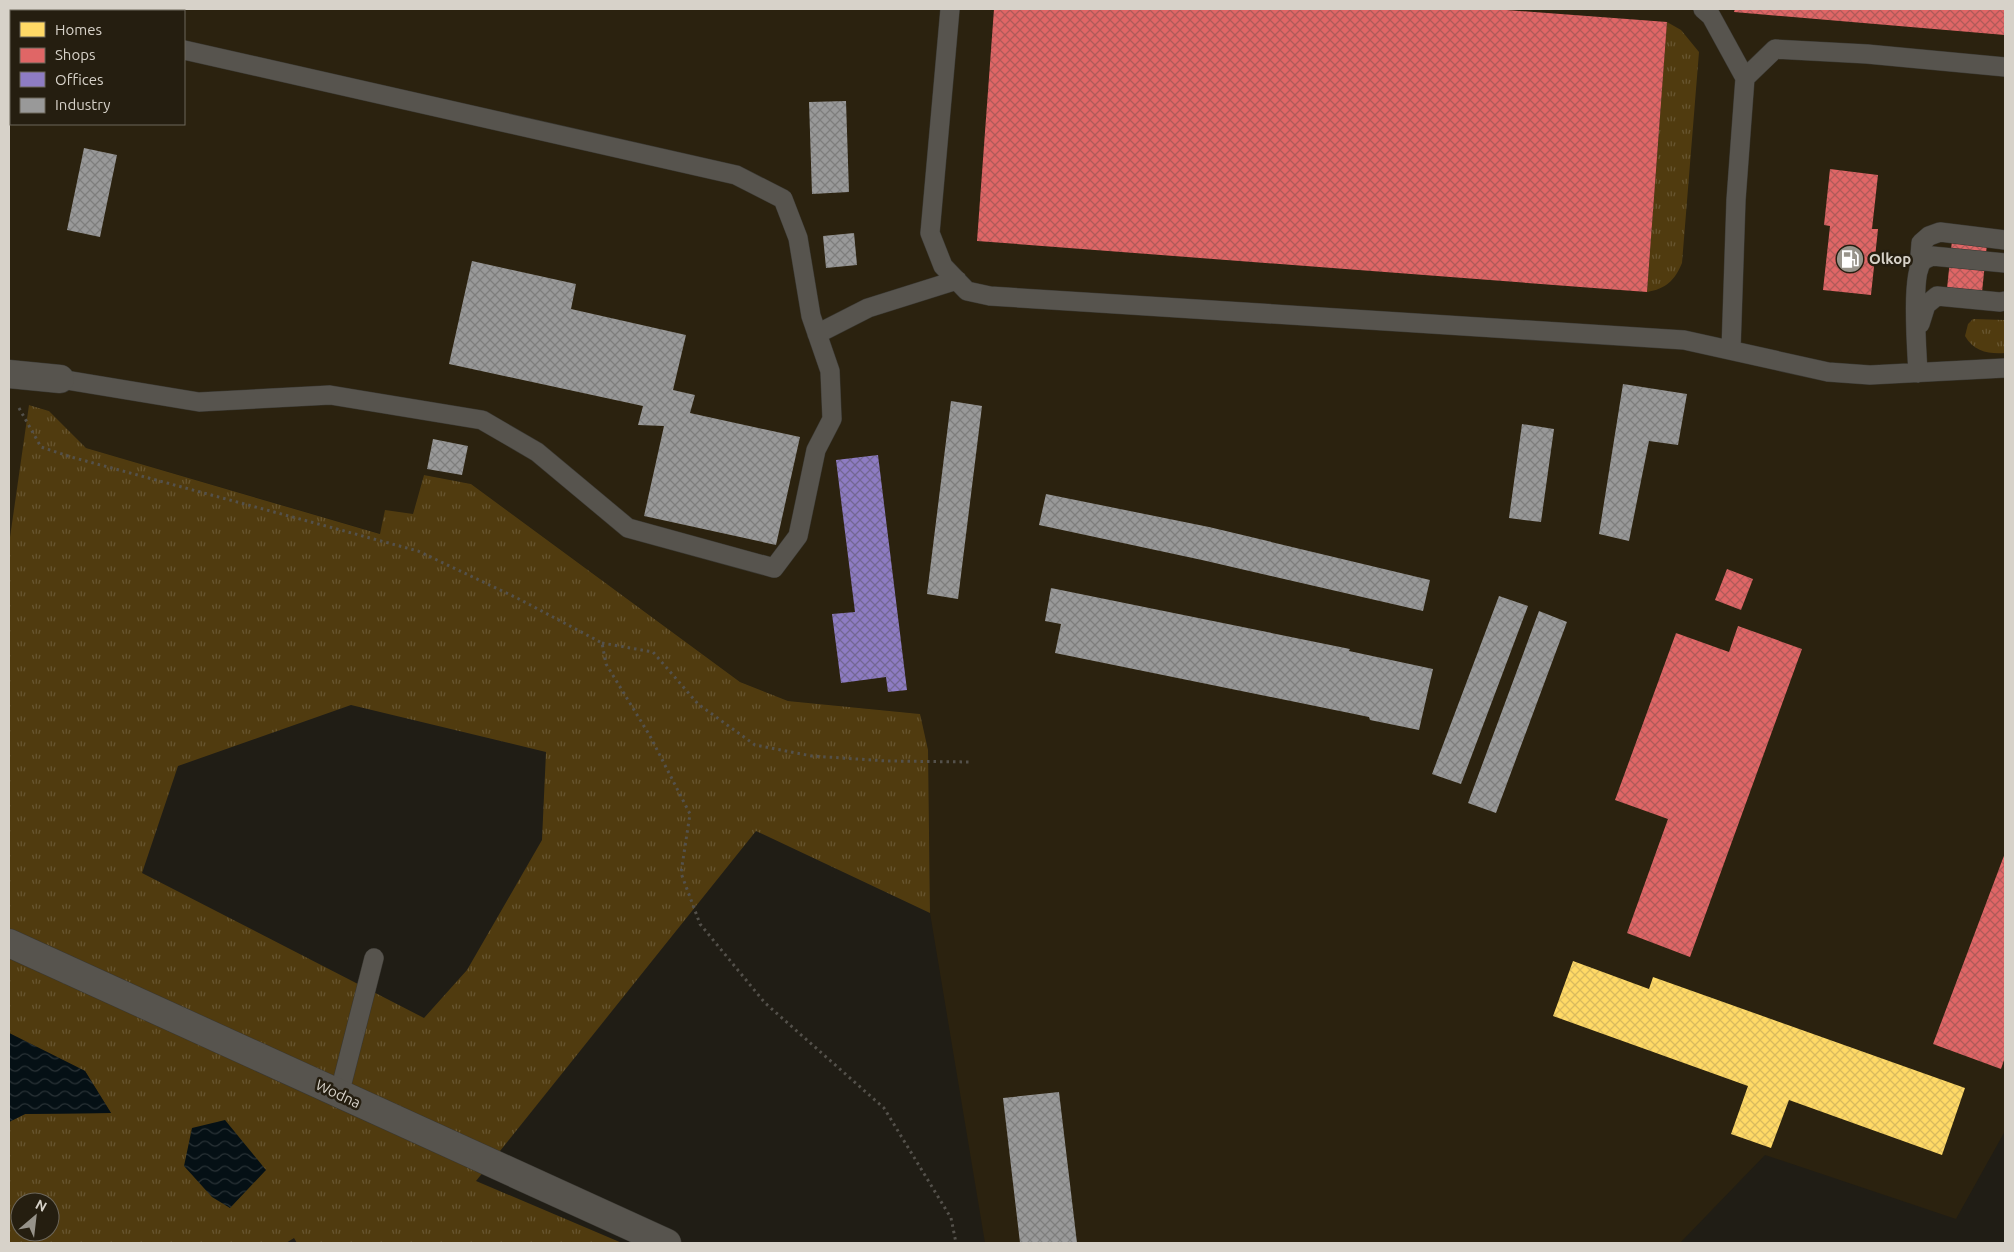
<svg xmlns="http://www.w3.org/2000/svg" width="2014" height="1252" font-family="Ubuntu,sans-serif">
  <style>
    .built { fill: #2b220f; fill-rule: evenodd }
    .grass { fill: url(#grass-tufts); fill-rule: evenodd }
    .water { fill: url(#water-waves) }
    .homes { fill: url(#homes-cross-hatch) }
    .shops { fill: url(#shops-cross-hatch) }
    .offices { fill: url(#offices-cross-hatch) }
    .industry { fill: url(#industry-cross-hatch) }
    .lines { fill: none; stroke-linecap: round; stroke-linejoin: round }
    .lane-casing { stroke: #3a3832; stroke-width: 20 }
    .street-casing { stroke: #3a3832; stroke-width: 29 }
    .path { stroke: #54514b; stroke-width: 3; stroke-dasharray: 2.5 4; stroke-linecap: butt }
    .lane { stroke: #57544e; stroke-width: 19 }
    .street { stroke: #57544e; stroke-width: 28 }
    .labels { text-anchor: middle; stroke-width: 5; stroke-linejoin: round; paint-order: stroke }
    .poi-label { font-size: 15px; font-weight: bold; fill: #d7d2c9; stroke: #251e10; text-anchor: start }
    .street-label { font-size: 15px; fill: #d7d2c9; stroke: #251e10 }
  </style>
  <defs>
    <pattern id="grass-tufts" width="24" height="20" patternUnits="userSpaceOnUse" patternTransform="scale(1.25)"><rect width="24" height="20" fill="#503b0f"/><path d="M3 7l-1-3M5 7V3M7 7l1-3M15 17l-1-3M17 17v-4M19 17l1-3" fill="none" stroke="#685631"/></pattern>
    <pattern id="water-waves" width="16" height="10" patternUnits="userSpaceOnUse" patternTransform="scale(1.25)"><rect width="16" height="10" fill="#051015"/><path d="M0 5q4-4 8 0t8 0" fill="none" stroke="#293236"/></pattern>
    <pattern id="homes-cross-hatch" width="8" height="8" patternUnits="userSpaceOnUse" patternTransform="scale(1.25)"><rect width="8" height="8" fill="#ffd966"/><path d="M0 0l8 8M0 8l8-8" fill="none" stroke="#d9ba5e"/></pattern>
    <pattern id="shops-cross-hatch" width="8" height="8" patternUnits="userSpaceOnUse" patternTransform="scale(1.25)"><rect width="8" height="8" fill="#e06666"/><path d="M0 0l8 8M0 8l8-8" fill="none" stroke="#b05a59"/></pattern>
    <pattern id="offices-cross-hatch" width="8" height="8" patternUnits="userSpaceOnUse" patternTransform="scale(1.25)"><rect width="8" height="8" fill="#8e7cc3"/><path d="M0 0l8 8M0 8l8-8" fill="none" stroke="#736794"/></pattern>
    <pattern id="industry-cross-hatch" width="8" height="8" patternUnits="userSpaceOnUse" patternTransform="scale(1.25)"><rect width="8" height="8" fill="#999"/><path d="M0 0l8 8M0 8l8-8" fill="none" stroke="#7e7e7d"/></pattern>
  </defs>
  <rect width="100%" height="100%" fill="#201d15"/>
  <!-- built -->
  <path class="built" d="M9,9h1996v1122l-49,88 -191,-64 -85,88h-695l-55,-330 -1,-81 -9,-118 -132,-13 -48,-19 -269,-198 -47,-9 -11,39 -32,20 -295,-86 -37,-37 -19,-6 -21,139zM11,11h173v113h-173z"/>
  <!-- grass -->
  <path class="grass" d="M1667,22l14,8 18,22 -17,211c-7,17 -16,26 -35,29z
    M1973,319l32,1v33c-16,1 -31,-1 -40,-17l3,-12z
    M29,405l20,6 37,37 294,86 5,-24 28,4 11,-39 47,9 269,198 48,19 132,13 8,36 2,163 -174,-82 -280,350 146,62h-325l-3,-5 -8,5h-277v-121l16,-8 86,-1 -26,-42 -76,-38v-489zM351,705l195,47 -4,88 -75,130 -43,48 -282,-145 36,-107zM20,1202h30v30h-30z"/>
  <!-- water -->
  <path class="water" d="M9,1033l76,38 26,42 -86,1 -16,8z
    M225,1120l41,50 -36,38 -18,-11 -28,-31 8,-38z"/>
  <!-- homes -->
  <path class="homes" d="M1573,961l76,28 4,-12 312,111 -23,67 -153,-55 -18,48 -40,-14 17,-48 -195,-70z"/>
  <!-- shops -->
  <path class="shops" d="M994,9h499l174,13 -20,270 -670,-51z
    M1735,9h270v26l-271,-23z
    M1830,169l48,6 -6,54h6l-7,66 -48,-5 7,-64 -6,-1z
    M1953,231l35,3 -7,68 -35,-4z
    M1727,569l26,10 -12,31 -26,-10z
    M1738,626l64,23 -112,308 -63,-24 41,-114 -53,-19 61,-167 53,19z
    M2005,853v204l-4,12 -68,-25z"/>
  <!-- offices -->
  <path class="offices" d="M878,455l29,235 -19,2 -2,-15 -45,6 -9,-69 23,-2 -19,-152z"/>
  <!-- industry -->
  <path class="industry" d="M846,101l3,91 -37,2 -3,-92z
    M84,148l33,7 -17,82 -33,-7z
    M854,233l3,32 -31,3 -3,-32z
    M472,261l104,23 -5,25 115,26 -13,55 22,5 -5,18 110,24 -24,108 -132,-29 20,-90 -26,-1 5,-19 -194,-42z
    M1623,384l64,10 -9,51 -29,-4 -20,100 -30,-7z
    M951,401l31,5 -24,193 -31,-5z
    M1522,424l32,5 -13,93 -32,-4z
    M433,439l35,7 -6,29 -35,-6z
    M1046,494l163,33 221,53 -7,31 -221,-51 -163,-35z
    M1051,588l299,61 -1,2 84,18 -14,61 -49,-10 -1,-3 -314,-64 6,-29 -16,-3z
    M1499,596l29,10 -67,178 -29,-10z
    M1539,611l28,11 -71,191 -28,-10z
    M1059,1092l18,151h-57l-17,-145z"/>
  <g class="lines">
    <defs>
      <path id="lane" d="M950,9l-20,224 13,33 24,25 23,5 694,44 144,32 42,3 135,-7
        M1703,9l8,7 34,62
        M1919,269l2,-26 8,-7 11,-4 65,8
        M1920,324l6,-19 11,-9 63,6 5,-1
        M817,334l51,-26 89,-28
        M1731,350l5,-150 9,-122 30,-29 92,5 138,13
        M1918,373c-1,-20 -7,-97 4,-111 2,-3 7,-4 10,-6l73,7
        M60,379l139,23 131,-7 152,25 55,32 91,76 146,40 24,-32 18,-86 16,-31 -2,-48 -19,-55 -13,-78 -15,-39 -47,-24 -552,-125
        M339,1095l35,-137"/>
      <path id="street" d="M9,374l51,5
        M9,943l658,300"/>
    </defs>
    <!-- lane casing -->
    <use href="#lane" class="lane-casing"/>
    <!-- street casing -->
    <use href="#street" class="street-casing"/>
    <!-- path -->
    <path class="path" d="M19,408l22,39 30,10 347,94 101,48 83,44 4,21 44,72 40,78 -9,59 19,51 65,79 119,105 67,110 5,25
      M602,643l51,9 45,52 57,41 57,11 75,5 84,1"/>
    <!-- lane -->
    <use href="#lane" class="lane"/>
    <!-- street -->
    <use href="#street" class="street"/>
  </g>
  <!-- icons -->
  <defs>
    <symbol id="fuel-disc" viewBox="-11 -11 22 22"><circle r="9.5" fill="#97938a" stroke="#251e10"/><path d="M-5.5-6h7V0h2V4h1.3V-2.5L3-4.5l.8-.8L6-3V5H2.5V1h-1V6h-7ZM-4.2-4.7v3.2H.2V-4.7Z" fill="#fff"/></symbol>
  </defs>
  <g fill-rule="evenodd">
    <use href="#fuel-disc" x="1834" y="243" width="32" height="32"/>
  </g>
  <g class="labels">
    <!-- poi labels -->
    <g class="poi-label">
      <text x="1869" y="264">Olkop</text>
    </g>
    <!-- street labels -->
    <g class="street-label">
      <text transform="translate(338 1094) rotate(25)" y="5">Wodna</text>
    </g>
  </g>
  <!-- border -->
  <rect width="2014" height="1252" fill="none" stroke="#d7d2c9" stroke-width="20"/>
  <!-- legend -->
  <rect x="10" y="10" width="175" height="115" fill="#251e10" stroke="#6c665a"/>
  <rect x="20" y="22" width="25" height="15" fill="#ffd966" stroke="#6c665a"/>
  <text x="55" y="35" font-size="15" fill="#d7d2c9">Homes</text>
  <rect x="20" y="48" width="25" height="15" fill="#e06666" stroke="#6c665a"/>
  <text x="55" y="60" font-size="15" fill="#d7d2c9">Shops</text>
  <rect x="20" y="72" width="25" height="15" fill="#8e7cc3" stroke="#6c665a"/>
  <text x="55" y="85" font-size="15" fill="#d7d2c9">Offices</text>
  <rect x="20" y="98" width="25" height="15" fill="#999999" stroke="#6c665a"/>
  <text x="55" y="110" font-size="15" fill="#d7d2c9">Industry</text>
  <!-- north arrow -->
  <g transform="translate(35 1217) rotate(28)"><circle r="24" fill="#251e10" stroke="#6c665a"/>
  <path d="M0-4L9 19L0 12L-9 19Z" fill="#97938a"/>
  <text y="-8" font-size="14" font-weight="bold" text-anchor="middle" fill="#d7d2c9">N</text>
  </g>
</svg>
